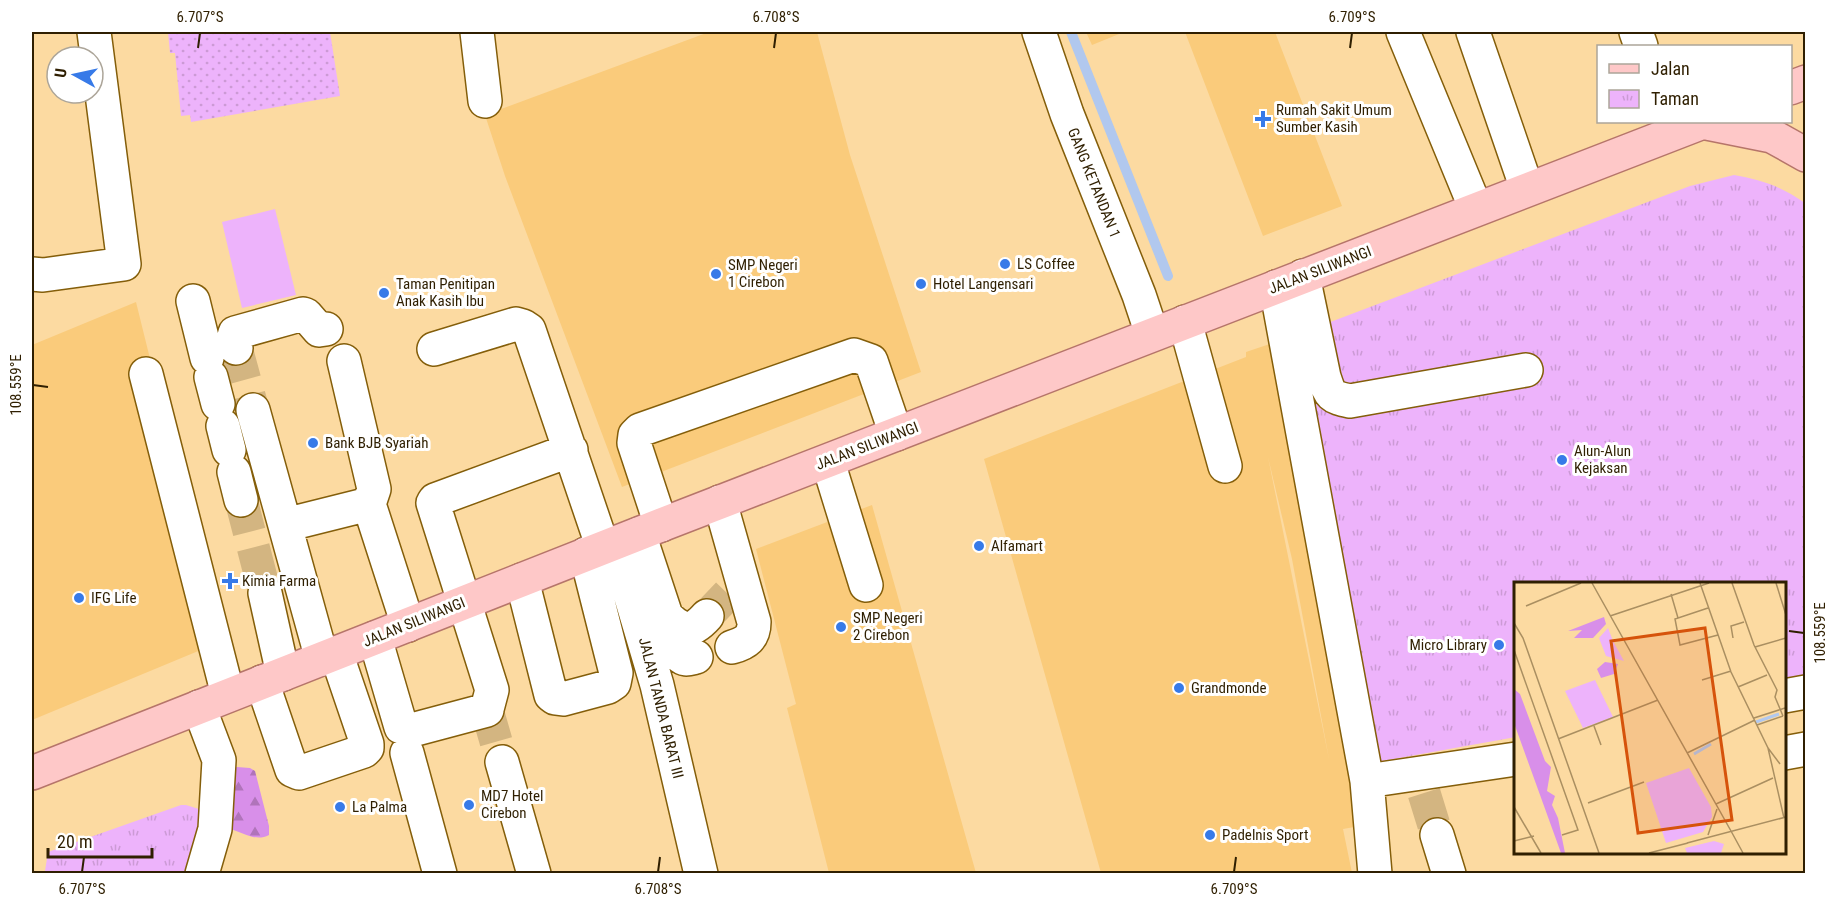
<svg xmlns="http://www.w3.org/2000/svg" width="1837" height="905" font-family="'Roboto Condensed',sans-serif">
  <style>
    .built { fill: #facb7b; fill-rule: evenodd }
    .grass { fill: url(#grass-dots) }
    .forest { fill: url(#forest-firs) }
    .park { fill: url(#park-tufts) }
    .pitch { fill: #edb3fb }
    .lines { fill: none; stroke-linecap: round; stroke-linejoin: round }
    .stream { stroke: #b1c8ee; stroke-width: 10 }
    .minor-tunnel { stroke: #d3b581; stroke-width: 33; stroke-dasharray: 33 16; stroke-linecap: butt }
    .minor-casing { stroke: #845e0a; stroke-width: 36 }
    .major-casing { stroke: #b6756a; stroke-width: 36 }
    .minor { stroke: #fff; stroke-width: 33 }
    .major { stroke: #fec8c8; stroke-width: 33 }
    .ticks { fill: none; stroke: #2f1f01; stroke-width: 2 }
    .poi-dot { fill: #377ae8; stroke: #fff; stroke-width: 2 }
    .labels { text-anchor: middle; stroke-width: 6; stroke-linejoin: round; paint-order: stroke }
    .poi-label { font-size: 15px; fill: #2f1f01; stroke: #fff; text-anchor: start }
    .street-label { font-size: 15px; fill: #2f1f01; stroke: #fff }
    .inset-river { fill: none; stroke: #b1c8ee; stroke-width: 3 }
    .inset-road { fill: none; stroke: #aa8f61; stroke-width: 1.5 }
    .view { fill: #d6530b; fill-opacity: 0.15; stroke: #d6530b; stroke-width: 3 }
    .inset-edge { fill: none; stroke: #2f1f01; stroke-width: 3 }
    .neatline { fill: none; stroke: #2f1f01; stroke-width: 2 }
    .ticks-label { font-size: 15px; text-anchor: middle; fill: #2f1f01 }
  </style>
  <defs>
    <pattern id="grass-dots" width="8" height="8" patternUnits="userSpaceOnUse" patternTransform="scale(1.5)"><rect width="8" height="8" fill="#edb3fb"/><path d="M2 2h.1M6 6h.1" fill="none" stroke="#cc9ad5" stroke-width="1.8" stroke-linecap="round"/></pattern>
    <pattern id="forest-firs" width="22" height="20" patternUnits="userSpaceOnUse" patternTransform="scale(1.5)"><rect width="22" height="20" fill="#d88fe9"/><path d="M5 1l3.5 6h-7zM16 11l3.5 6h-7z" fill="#b074ba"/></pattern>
    <pattern id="park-tufts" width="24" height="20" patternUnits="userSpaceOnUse" patternTransform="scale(1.5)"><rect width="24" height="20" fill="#edb3fb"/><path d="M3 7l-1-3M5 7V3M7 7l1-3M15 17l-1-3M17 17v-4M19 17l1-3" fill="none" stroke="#cc9ad5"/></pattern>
  </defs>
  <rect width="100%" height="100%" fill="#fcdaa1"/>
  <!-- built -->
  <path class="built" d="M709,32h108l33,123 71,217 -299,115 -117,-311 -20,-61z
    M1086,32h38l-32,13z
    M1185,32h90l67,174 -79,30z
    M136,302l84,340 -188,78v-375z
    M1296,335l64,491 -17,3 9,44h-251l-117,-414 262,-102v-5zM1268,457l24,102 37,200z
    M872,505l104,368h-147l-42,-165 9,-4 -40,-155z"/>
  <!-- grass -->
  <path class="grass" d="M168,32h162l10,64 -149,26 -1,-7 -9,1 -6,-63h-5z"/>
  <!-- forest -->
  <path class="forest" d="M237,767l13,1 5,3 14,55v9c-13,7 -25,-2 -39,-6l-1,-58z"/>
  <!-- park -->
  <path class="park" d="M1734,175c29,5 48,12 71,28v483l-20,4 -1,-106h-268v153l-139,25 -81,-427 394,-149z
    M181,805h5l16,5 -1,11 -16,52 -146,1 6,-3 3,-19z"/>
  <!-- pitch -->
  <path class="pitch" d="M275,209l21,86 -54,13 -20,-86z"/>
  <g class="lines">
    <!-- stream -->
    <path class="stream" d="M1071,32l97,244"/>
    <!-- minor-tunnel -->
    <path class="minor-tunnel" d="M236,348l17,62
      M241,500l24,93
      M707,616l21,-22
      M487,710l15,52
      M1424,793l13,42"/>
    <defs>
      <path id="minor" d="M477,32l8,69
        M1039,32l28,82 72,181 13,39
        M1403,32l73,177
        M1473,32l54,157
        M1636,32l5,14
        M32,274l11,1 81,-11 -30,-232
        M1303,276l21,101c6,18 6,20 26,24l176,-31
        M1276,287l91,494 8,93
        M193,301l14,57
        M1185,322l40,144
        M236,348l-3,-8 2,-7 68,-19 3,1 13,15 7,-1
        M434,349l82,-25 7,2 6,4 74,218
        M344,361l30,128 -5,15
        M146,374l82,321
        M211,377l7,27
        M253,410l69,249
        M223,426l6,24
        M828,462l38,123
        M234,472l7,28
        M720,502l34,120c0,16 -8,21 -22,25
        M285,525l84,-21 39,121
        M661,525l-27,-82 1,-8 5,-5 214,-75 17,6 25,73
        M639,534l40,121c6,6 9,4 17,2
        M615,543l42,142 44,189
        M522,580l29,115 4,3 8,1 45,-12 6,-4 2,-10 -30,-119
        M265,593l18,81
        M666,616c17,16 25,18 41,0
        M375,638l26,89 11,3 75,-20
        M262,682l30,88 7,3 65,-22 3,-3v-4l-31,-91
        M1784,696l22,-4
        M199,707l20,53 -4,69 -13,45
        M487,709l5,-19 -59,-187 2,-3 136,-50
        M407,753l33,121
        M1784,753l22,-4
        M502,762l32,112
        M1367,781l149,-22
        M1437,835l12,39"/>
      <path id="major" d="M1790,88l16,-6
        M1702,122l70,14 34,19
        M32,773l629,-248 1042,-403"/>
    </defs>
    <!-- minor casing -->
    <use href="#minor" class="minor-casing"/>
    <!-- major casing -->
    <use href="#major" class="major-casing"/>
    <!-- minor -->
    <use href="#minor" class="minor"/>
    <!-- major -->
    <use href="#major" class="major"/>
  </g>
  <!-- ticks -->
  <path class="ticks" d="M198,48l2,-15M774,48l2,-15M1350,48l2,-15M33,385l15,2M1789,631l15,2M82,872l2,-15M658,872l2,-15M1234,872l2,-15"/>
  <!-- markers -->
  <g class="poi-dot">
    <path d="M1260 110h6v6h6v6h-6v6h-6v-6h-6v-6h6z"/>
    <circle cx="1005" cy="264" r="6"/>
    <circle cx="716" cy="274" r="6"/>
    <circle cx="921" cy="284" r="6"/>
    <circle cx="384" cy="293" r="6"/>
    <circle cx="313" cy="443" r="6"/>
    <circle cx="1562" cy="460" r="6"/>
    <circle cx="979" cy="546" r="6"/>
    <path d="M227 572h6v6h6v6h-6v6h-6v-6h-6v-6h6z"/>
    <circle cx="79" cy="598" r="6"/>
    <circle cx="841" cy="627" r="6"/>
    <circle cx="1499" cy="645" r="6"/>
    <circle cx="1179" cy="688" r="6"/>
    <circle cx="469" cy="805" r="6"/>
    <circle cx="340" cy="807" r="6"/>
    <circle cx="1210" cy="835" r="6"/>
  </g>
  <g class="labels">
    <!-- poi labels -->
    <g class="poi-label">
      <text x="1276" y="115">Rumah Sakit Umum<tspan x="1276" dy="17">Sumber Kasih</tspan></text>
      <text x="1017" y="269">LS Coffee</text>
      <text x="728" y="270">SMP Negeri<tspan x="728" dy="17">1 Cirebon</tspan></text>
      <text x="396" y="289">Taman Penitipan<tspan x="396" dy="17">Anak Kasih Ibu</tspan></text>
      <text x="933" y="289">Hotel Langensari</text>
      <text x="325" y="448">Bank BJB Syariah</text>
      <text x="1574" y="456">Alun-Alun<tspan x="1574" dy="17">Kejaksan</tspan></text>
      <text x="991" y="551">Alfamart</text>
      <text x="242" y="586">Kimia Farma</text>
      <text x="91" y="603">IFG Life</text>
      <text x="853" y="623">SMP Negeri<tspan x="853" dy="17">2 Cirebon</tspan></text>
      <text x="1487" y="650" text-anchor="end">Micro Library</text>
      <text x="1191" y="693">Grandmonde</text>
      <text x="481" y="801">MD7 Hotel<tspan x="481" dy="17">Cirebon</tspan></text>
      <text x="352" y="812">La Palma</text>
      <text x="1222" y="840">Padelnis Sport</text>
    </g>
    <!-- street labels -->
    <g class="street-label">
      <text transform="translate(1094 183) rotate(68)" y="5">GANG KETANDAN 1</text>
      <text transform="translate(1320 270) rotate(-21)" y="5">JALAN SILIWANGI</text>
      <text transform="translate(867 446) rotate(-21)" y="5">JALAN SILIWANGI</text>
      <text transform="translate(414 622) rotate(-22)" y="5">JALAN SILIWANGI</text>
      <text transform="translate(661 708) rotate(76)" y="5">JALAN TANDA BARAT III</text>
    </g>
  </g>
  <!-- overview -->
  <g transform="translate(1514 582)">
    <rect width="272" height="272" fill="#fcdaa1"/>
    <path d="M81,98l18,37 -30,11 -18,-37z" fill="#edb3fb"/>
    <path d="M90,35l2,7 -13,14h-19l8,-8 -14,1zM91,80l13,2 -4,10 -13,4 -4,-9zM0,107l6,5 25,67 6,6 -4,24 8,5 -3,9 6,13 7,35h-4l-47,-130z" fill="#d88fe9"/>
    <path d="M94,46l5,13 11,20 -18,-5 -7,-18zM175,186l22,39 1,10 -9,15 -37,11 -20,-60zM200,259l10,3 -3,9h-34l-2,-5z" fill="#edb3fb"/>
    <path class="inset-river" d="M242,140l23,-8M180,172l17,-10"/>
    <path class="inset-road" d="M78,1l139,248M186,1l31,89 37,76 16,70M218,1l22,62 23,45 -2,7 8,19M262,1l10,32M157,12l7,24M12,24l55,-23M194,26l-33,11 5,26 38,-10M96,34l99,-33M0,41l9,15 76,215M219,56l-2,-12 13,-4M241,65l31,-9M0,68l64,180 -16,5M188,98l29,-9M224,105l29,-12M240,136l31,-10M243,143l26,-9M80,144l7,19M44,157l100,-39M254,166l12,16M173,171l68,-33M74,221l56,-21M202,222l57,-26M0,225l27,46M217,249l12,22M194,253l9,-26M0,259l20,-5M173,261l99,-26M135,271l39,-10"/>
    <path class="view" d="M191,46l27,192 -94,13 -27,-192z"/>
    <rect width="272" height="272" class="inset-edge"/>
  </g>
  <!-- border -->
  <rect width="1837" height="905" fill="none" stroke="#ffffff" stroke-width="66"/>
  <!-- legend -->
  <rect x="1597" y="45" width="195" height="78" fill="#ffffff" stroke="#aca599" stroke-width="1.5"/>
  <rect x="1609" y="64" width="30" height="9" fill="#fec8c8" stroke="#aca599" stroke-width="1.5"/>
  <text x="1651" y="75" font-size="18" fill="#2f1f01">Jalan</text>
  <rect x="1609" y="90" width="30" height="18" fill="url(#park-tufts)" stroke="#aca599" stroke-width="1.5"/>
  <text x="1651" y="105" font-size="18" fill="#2f1f01">Taman</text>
  <!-- north arrow -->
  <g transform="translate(75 75) rotate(278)"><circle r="28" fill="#ffffff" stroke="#aca599" stroke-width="1.5"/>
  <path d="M0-4.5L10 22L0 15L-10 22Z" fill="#377ae8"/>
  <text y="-9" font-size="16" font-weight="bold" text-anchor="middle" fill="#2f1f01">U</text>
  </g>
  <!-- scale -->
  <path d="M48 848v9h104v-9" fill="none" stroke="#2f1f01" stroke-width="3"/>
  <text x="57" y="848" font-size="18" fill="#2f1f01" stroke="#ffffff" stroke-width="4.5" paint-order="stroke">20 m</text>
  <rect x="33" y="33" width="1771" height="839" class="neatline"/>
  <g class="ticks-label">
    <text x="200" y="22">6.707°S</text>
    <text x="776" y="22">6.708°S</text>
    <text x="1352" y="22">6.709°S</text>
    <text transform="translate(16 385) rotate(-90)" y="5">108.559°E</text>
    <text transform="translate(1820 633) rotate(-90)" y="5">108.559°E</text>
    <text x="82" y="894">6.707°S</text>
    <text x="658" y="894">6.708°S</text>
    <text x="1234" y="894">6.709°S</text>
  </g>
</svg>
